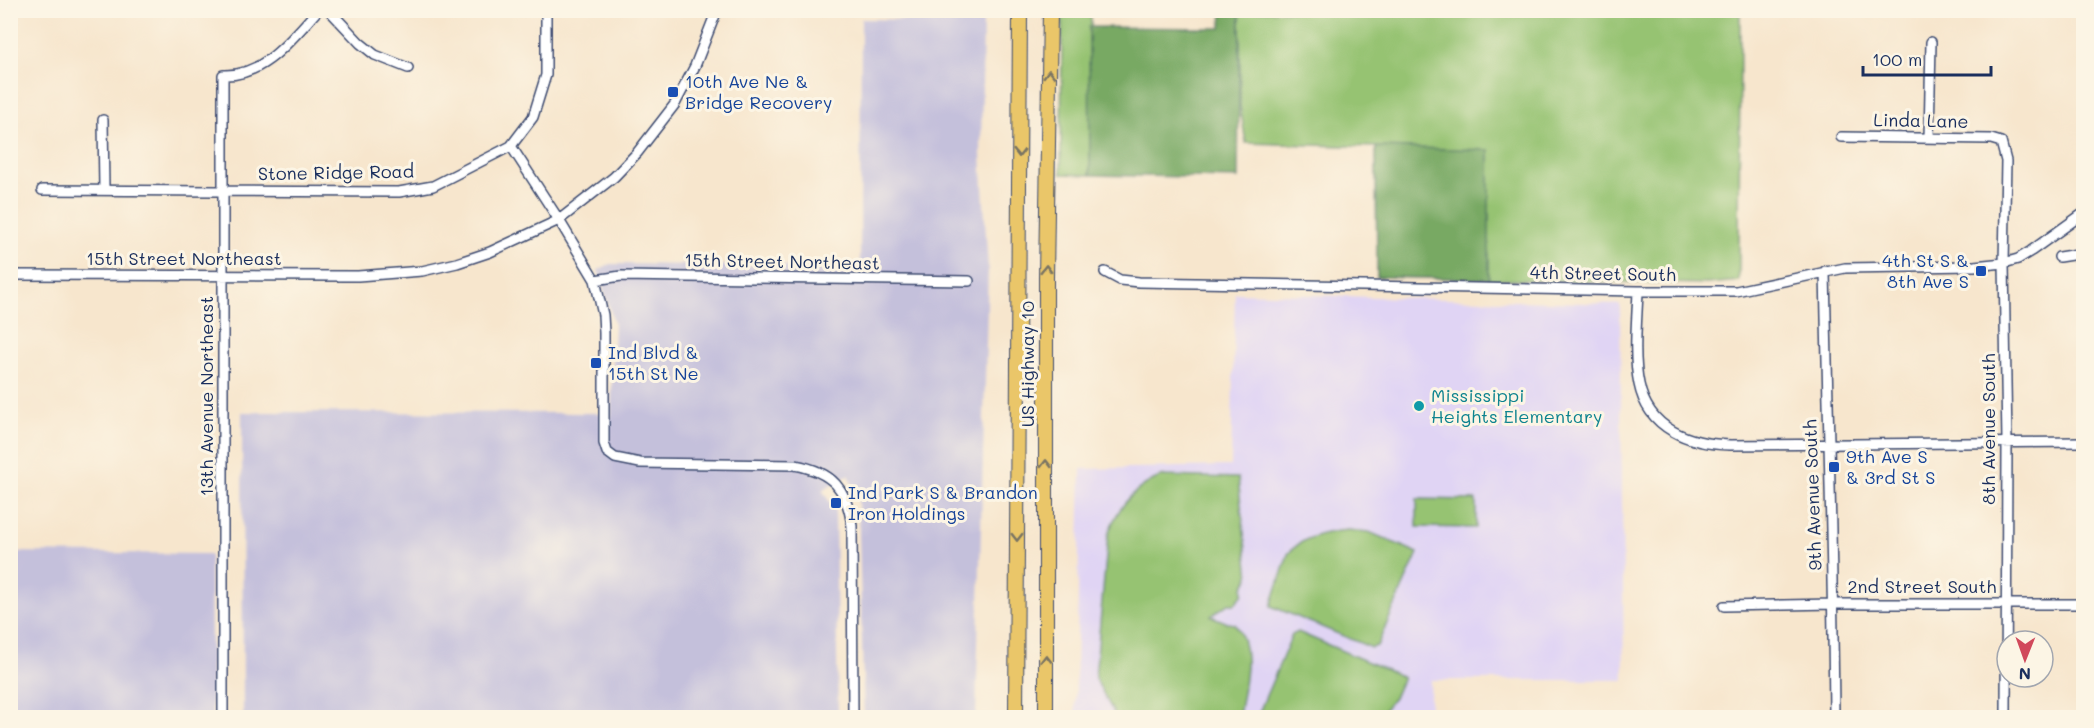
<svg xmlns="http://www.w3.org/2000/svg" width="2094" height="728" font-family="Mali,sans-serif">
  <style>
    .built { fill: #e0d4f4 }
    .industrial { fill: #c4c0db }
    .green { fill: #96c372; stroke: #587968; stroke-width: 1.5 }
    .forest { fill: #78a964; stroke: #4a6c61; stroke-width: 1.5 }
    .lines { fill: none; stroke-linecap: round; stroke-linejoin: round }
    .minor-casing { stroke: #3c4a6f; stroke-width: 12 }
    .highway-casing { stroke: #3c4a6f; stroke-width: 16 }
    .minor { stroke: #fff; stroke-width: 9 }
    .highway { stroke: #eac669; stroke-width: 14 }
    .oneway { stroke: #787363 }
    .transit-dot { fill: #1a4fb4; stroke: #fcf5e5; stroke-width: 2 }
    .culture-dot { fill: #0f9aa8; stroke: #fcf5e5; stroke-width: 2 }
    .labels { text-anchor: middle; stroke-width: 6; stroke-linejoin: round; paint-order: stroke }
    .transit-label { font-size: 18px; fill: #164399; stroke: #fcf5e5; text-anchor: start }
    .street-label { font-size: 18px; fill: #1b2f5e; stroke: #fcf5e5 }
    .culture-label { font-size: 18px; fill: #0d838f; stroke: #fcf5e5; text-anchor: start }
  </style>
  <rect width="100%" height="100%" fill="#fcf5e5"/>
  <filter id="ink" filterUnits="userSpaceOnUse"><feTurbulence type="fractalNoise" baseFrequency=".0167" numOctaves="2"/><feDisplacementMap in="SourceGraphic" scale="12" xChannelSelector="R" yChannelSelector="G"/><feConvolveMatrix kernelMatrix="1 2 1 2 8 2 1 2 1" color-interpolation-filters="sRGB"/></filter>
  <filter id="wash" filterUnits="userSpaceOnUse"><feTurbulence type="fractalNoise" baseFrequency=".008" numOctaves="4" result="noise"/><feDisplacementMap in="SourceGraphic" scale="24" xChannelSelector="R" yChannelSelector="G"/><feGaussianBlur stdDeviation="1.35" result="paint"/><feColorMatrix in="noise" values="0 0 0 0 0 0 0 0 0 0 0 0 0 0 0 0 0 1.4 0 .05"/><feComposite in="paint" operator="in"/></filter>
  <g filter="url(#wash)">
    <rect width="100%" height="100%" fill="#f7e6cd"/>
    <!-- built -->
    <path class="built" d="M1235,293l385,11 4,376h-193l-2,37 -354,1 6,-249 150,-3z"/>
    <!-- industrial -->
    <path class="industrial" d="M861,19l122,2 -2,133 7,115 -12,448h-112l-6,-220 -10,-22 -26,15 13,20 3,207h-595l-1,-305 353,1 16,5 3,-95 -16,-53 12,-6 250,3z
      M11,552l199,2 2,163h-201z"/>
    <!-- green -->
    <path class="green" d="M1062,11h29l-1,164 -29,-1z
      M1240,11h500l-1,270 -31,3 -331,-7 -1,-130 -130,-4 -6,-37z
      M1162,476l76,2 11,99 -6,10v7l-8,10h-7l-17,12 17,7 7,1c20,25 8,63 4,93h-123l-21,-39 13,-143c9,-28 27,-48 54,-59z
      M1417,499l59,1v28l-59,-1z
      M1348,530l21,2 49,21 -41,93 -5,2 -101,-42 17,-52c14,-18 39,-22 60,-24z
      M1298,632l105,45 -9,21 -15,19h-122l35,-82z"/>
    <!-- forest -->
    <path class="forest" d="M1222,11h18l-2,167 -148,-3 -1,-148 132,1z
      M1376,147l113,3v129l-112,-2z"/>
  </g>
  <g filter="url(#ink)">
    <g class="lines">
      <defs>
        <path id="minor" d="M329,10l31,33 15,12 33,13
          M103,120l1,69
          M1841,137l150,2 10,3 5,19 -2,102 3,179 -1,276
          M1929,138l2,-96
          M511,146l48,74 36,60 8,35 1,18v110l3,9 8,6 25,5 155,2c38,7 52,24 57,61l1,192
          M42,190l357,2 34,-6 78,-40 22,-29 13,-42v-65
          M2059,257l25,-4
          M1825,271c3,149 8,298 9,447
          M1105,272l15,8 19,2 499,9h98l109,-23 129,-2 30,-3 14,-4 13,-8 53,-38
          M10,275l348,1 64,-5 35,-8 33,-11 69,-32 55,-43 23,-24 38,-49 20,-38 22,-56
          M595,280l26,-4 348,5
          M1638,291c-1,29 -5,65 1,93 9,45 50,60 91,61l354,-3
          M1724,606l109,-2h251
          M223,718v-643c41,2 69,-37 95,-65"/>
        <path id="highway" d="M1016,718l4,-708
          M1046,718v-440l4,-268"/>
      </defs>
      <!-- minor casing -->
      <use href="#minor" class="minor-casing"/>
      <!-- highway casing -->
      <use href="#highway" class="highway-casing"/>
      <!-- minor -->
      <use href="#minor" class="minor"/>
      <!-- highway -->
      <use href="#highway" class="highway"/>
    </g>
    <!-- one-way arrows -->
    <defs><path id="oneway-chevron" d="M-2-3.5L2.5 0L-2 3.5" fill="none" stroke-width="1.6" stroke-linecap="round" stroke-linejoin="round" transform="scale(1.5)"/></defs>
    <g class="oneway">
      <use href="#oneway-chevron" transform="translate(1049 74) rotate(-90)"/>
      <use href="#oneway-chevron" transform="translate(1019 153) rotate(90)"/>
      <use href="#oneway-chevron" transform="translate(1046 269) rotate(-89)"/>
      <use href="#oneway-chevron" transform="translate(1046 464) rotate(-90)"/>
      <use href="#oneway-chevron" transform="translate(1017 537) rotate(90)"/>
      <use href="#oneway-chevron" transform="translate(1046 659) rotate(-90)"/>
    </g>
  </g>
  <!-- markers -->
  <g class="transit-dot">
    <rect x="667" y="86" width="12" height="12" rx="3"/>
    <rect x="1975" y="265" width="12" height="12" rx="3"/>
    <rect x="590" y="357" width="12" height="12" rx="3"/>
    <rect x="1828" y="461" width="12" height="12" rx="3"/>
    <rect x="830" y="497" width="12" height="12" rx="3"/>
  </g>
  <circle class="culture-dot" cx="1419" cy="406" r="6"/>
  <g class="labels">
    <!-- transit labels -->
    <g class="transit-label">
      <text x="685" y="88">10th Ave Ne &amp;<tspan x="685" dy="21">Bridge Recovery</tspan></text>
      <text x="1969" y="267" text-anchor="end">4th St S &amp;<tspan x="1969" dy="21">8th Ave S</tspan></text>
      <text x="608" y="359">Ind Blvd &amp;<tspan x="608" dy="21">15th St Ne</tspan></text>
      <text x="1846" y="463">9th Ave S<tspan x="1846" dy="21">&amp; 3rd St S</tspan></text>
      <text x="848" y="499">Ind Park S &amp; Brandon<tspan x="848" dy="21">Iron Holdings</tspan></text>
    </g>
    <!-- street labels -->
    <g class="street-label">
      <text transform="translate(1921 121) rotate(1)" y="6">Linda Lane</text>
      <text transform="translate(336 173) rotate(-1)" y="6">Stone Ridge Road</text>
      <text x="184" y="265">15th Street Northeast</text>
      <text transform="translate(782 262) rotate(1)" y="6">15th Street Northeast</text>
      <text transform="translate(1603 274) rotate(1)" y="6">4th Street South</text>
      <text transform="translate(1028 364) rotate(-90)" y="6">US Highway 10</text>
      <text transform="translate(207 396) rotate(-90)" y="6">13th Avenue Northeast</text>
      <text transform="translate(1989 429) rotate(-90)" y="6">8th Avenue South</text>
      <text transform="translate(1813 495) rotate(-92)" y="6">9th Avenue South</text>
      <text x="1922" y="593">2nd Street South</text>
    </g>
    <!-- culture labels -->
    <g class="culture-label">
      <text x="1431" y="402">Mississippi<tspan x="1431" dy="21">Heights Elementary</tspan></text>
    </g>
  </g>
  <!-- margin -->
  <rect width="2094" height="728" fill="none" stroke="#fcf5e5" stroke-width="36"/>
  <!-- north arrow -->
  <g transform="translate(2025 659) rotate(181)"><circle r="28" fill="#fcf5e5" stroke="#a2a6af" stroke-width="1.5"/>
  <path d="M0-4.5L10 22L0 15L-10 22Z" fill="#d1495b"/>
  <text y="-9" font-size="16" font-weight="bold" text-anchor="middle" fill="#1b2f5e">N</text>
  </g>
  <!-- scale -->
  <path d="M1863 66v9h128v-9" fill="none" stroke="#1b2f5e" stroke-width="3"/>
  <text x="1872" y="66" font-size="18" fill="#1b2f5e" stroke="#fcf5e5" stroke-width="4.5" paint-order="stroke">100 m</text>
</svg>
